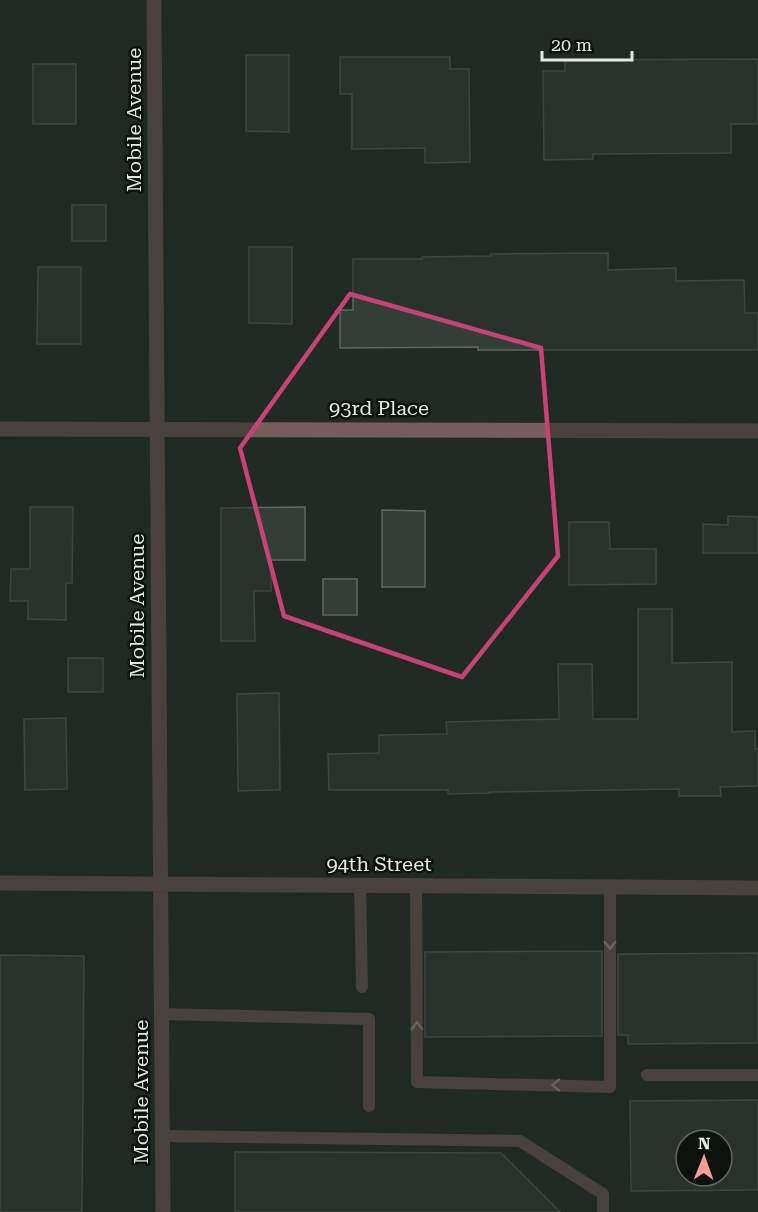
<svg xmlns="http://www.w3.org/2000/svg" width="758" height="1212" font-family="'Roboto Serif',serif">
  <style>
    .building { fill: #343e38; stroke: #5d6862; stroke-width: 1.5; fill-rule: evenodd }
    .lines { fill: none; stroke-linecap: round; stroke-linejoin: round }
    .lane { stroke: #785d5a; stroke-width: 12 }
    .street { stroke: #785d5a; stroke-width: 15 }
    .oneway { stroke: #b3aba7 }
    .marked { fill: none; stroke: #c94277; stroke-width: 4.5; stroke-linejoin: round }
    .labels { text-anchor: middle; stroke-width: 5; stroke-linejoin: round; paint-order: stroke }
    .street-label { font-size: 20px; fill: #e3eae6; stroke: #0d120f }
  </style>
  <rect width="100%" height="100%" fill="#212a25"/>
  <!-- building -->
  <path class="building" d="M246,55h43v77l-43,-1z
    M340,57h110v12h19l1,93 -45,1v-15l-73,1v-55h-12z
    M758,59v65h-27v29l-138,1v5l-49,1 -1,-89h22v-11z
    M33,64h43v60h-43z
    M72,205h34v36h-34z
    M249,247h43v77l-43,-1z
    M608,253v17l68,-2v13l68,-1 1,33h13v37h-280v-3l-138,1v-38h13v-51h69v-2l69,-1v-2z
    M38,267h43v77h-44z
    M30,507h43l-1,76h-6v37l-38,-1v-18h-18l1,-32h19z
    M305,507v53h-34v31h-17l1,50h-34v-133z
    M382,510l43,1v76h-43z
    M728,516l30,1v36h-55v-29l25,1z
    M569,522h40l1,27h46v35l-87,1z
    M323,579h34v36h-34z
    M638,609h34v54l60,-1v70l23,-1v18h3v37l-38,1 1,9h-42v-7l-189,3v1l-42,1v-4h-119l-1,-36 51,-1v-18l68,-1 -1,-12 113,-3 -1,-55h34l1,55h45z
    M68,658h35v34h-35z
    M279,693l1,97 -42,1 -1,-97z
    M66,718l1,71 -42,1 -1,-71z
    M602,951v85l-177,1v-85z
    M758,953v90l-130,1v-9h-10v-81z
    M0,955l84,1 -2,256h-82z
    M758,1100v90l-127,1 -1,-90zM686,1140h36v36h-36z
    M235,1152l266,1 59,59h-325z"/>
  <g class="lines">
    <!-- lane -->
    <path class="lane" d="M360,885l2,102
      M416,886l1,196 193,5v-200
      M161,1014l208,5v87
      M647,1075h111
      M162,1136l358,5 83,53v18"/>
    <!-- street -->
    <path class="street" d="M154,0l9,1212
      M0,429l758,2
      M0,883l758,5"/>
  </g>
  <!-- one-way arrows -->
  <defs><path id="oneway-chevron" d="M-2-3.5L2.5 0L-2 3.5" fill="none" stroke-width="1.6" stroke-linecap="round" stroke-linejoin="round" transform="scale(1.5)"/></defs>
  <g class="oneway">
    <use href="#oneway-chevron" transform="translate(610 945) rotate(90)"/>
    <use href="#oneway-chevron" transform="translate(417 1026) rotate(-90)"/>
    <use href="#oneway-chevron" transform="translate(556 1085) rotate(-179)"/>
  </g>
  <!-- marked area -->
  <path d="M0 0H758V1212H0ZM350,294l191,54 17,208 -96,121 -178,-61 -44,-168z" fill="#212a25" fill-opacity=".55" fill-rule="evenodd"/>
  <path class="marked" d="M350,294l191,54 17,208 -96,121 -178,-61 -44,-168z"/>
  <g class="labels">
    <!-- street labels -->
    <g class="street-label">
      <text transform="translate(134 120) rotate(-90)" y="7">Mobile Avenue</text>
      <text x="379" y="415">93rd Place</text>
      <text transform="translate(137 606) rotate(-90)" y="7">Mobile Avenue</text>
      <text x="379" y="871">94th Street</text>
      <text transform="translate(141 1092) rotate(-90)" y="7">Mobile Avenue</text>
    </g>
  </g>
  <!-- north arrow -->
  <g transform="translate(704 1158) rotate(1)"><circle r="28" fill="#0d120f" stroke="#636865" stroke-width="1.5"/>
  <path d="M0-4.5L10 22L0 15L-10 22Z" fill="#f59c94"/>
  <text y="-9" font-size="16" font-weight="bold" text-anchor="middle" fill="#e3eae6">N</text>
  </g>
  <!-- scale -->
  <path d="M542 51v9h90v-9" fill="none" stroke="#e3eae6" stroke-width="3"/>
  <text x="551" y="51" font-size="18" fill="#e3eae6" stroke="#0d120f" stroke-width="4.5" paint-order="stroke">20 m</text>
</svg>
